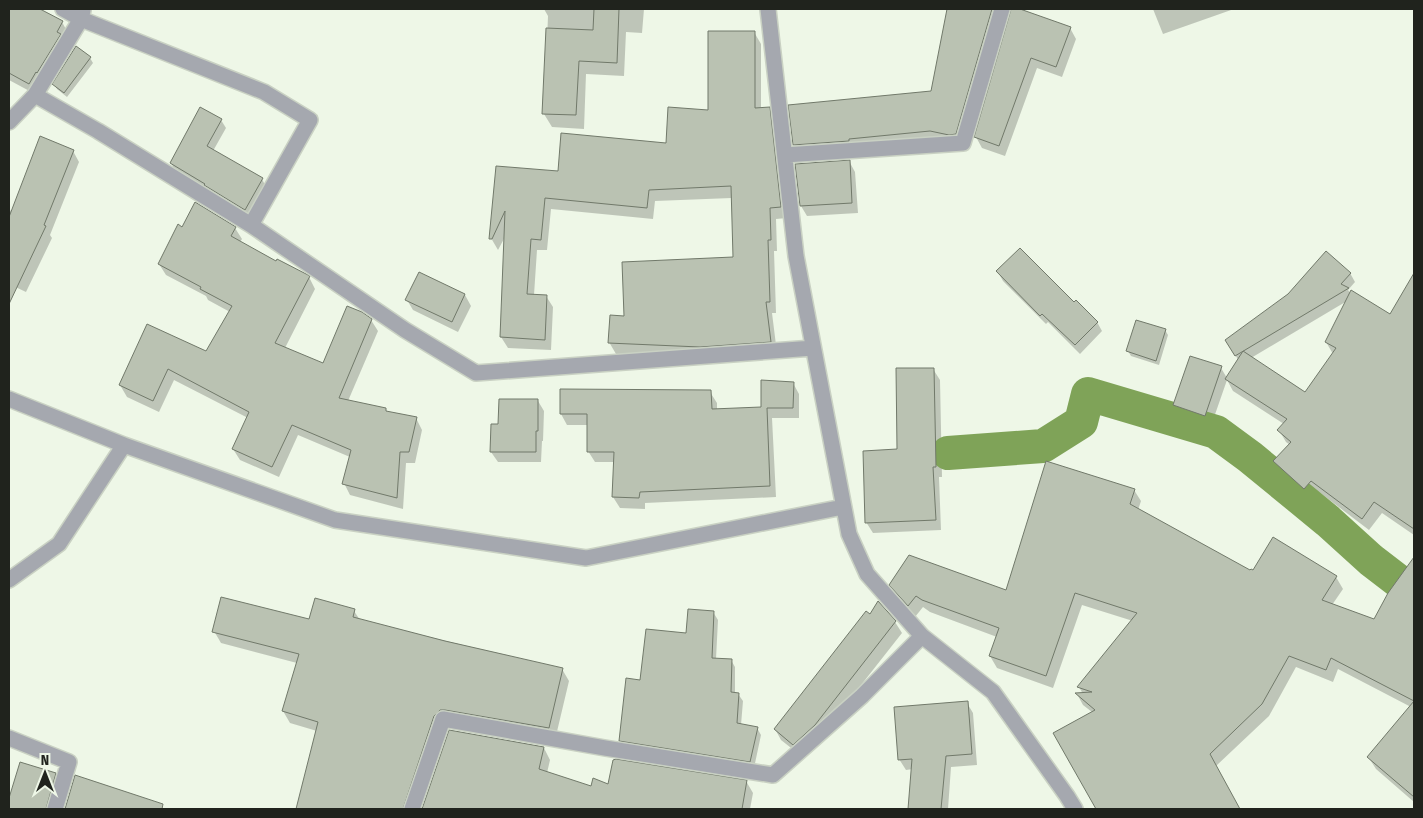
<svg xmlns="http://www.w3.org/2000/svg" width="1423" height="818" font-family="'Fira Sans Condensed',sans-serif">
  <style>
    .shadow { fill: #0003; fill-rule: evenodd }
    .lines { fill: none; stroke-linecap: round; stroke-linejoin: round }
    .canal { stroke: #7fa358; stroke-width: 34 }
    .building { fill: #bac2b2; stroke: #71796a }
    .street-casing { stroke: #c9d1c3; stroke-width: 18 }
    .street { stroke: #a5a8af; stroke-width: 15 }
  </style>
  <rect width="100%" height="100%" fill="#eef7e7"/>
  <!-- shadow -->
  <path class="shadow" d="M9,9h28l25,13 6,11 -33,61 -26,-14z
    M544,9h100l-2,24 -16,-1 -2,44 -38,-2 -2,55 -32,-2 -8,-13 4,-98z
    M949,9h52l-38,138 -161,11 -8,-13 138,-53z
    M1012,9h4l54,19 6,11 -14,38 -25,-9 -32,88 -23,-8 -6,-11 36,-125z
    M1153,9h81l-71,25z
    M754,32l7,12v65l8,-1 6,11 12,99 -11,1 1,32h-3l2,62h-4l5,40 -70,5 -91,-4 -7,-12 17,-24 109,-60 -3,-60 -77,3 -2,18 -102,-10 -4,41h-10l-3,45 12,1 7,11 -2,43 -43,-2 -7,-11 5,-102 -8,15 -7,-12 6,-71 62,6 109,-29 41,-33z
    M90,58l3,5 -26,34 -10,-8 -3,-5z
    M221,120l5,8 -13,23 49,28 4,8 -16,31 -39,-25 -2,-3 -33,-18 -5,-9z
    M73,151l6,11 -29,73 2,3 -26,54 -17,-8v-74l3,1z
    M849,161l6,11 3,41 -51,3 -6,-10z
    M182,228h53l7,11 -2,3 37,20 32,15 6,12 -30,59 38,16 48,-44 7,11 -30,70 37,8 2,3 29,6 6,12 -7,33h-9l-3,46 -53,-14 -6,-12 6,-26 -52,-22 -19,42 -39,-17 -7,-11 15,-31 -74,-38 -15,32 -32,-15 -7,-12 87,-32 23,-41 -22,-12 -2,-4 -40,-21 -7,-11z
    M998,272l76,32 23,18 5,9 -22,23 -32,-32 -2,2 -43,-43z
    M1350,273l5,9 -7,8 3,4 39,21 24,-40v260l-32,-22 -13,17 -50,-38 -7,8 -30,-27 -7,-12 15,-16 -4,-3 -7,-12 5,-6 -51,-33 -6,-11 -16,46 -30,-10 -7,-11 47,-37 6,10 12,-17 -7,-11zM1347,301l-21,41 7,12 -28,39 -54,-35z
    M419,274l46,21 6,11 -13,26 -45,-22 -6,-10z
    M1165,330l3,5 -9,30 -28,-9 -3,-5z
    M933,369l7,11 2,97h-3l2,53 -68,3 -7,-11z
    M793,383l6,11v24h-27l4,79 -131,6v6l-25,-1 -7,-11 2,-35h-20l-7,-11v-26h-21l-6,-11 149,-22 7,11v7l45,-2z
    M538,401l6,10 -1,30h-1l-1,21h-43l-7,-10 9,-26z
    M1134,490l7,11 -3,9 113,62 85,5 7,12 -11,16 43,15 14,-26 25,-35v243l-38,-33 -7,-11 42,-51 -73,-38 -5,13 -37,-15 -27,49 -53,50 23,43h-141l-43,-76 37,-21 -9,-7 -6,-11h6l-4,-7 54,-66 -51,-16 -29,83 -56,-20 -7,-12 7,-19 -67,-25 -7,-5 -8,10 -18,-20 -7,-12 116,7z
    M878,603l17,19 7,11 -81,103 -21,19 -19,-15 -6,-11 95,-113z
    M354,611l6,9 202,49 7,12 -14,59 -108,-18 -34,87h-116l20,-78 -27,-8 -7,-12 14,-48 -76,-20 -7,-12 96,-10z
    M713,612l5,8 -2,39 15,1 4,7v27h3l5,7 -2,24 16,3 4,7 -7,33 -130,-20 -4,-8 21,-59 46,-46z
    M967,703l6,10 4,52 -26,2 -3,42h-38l3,-40 -7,1 -7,-11z
    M450,731l94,17 6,12 -3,13 45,14 154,-6 7,12 -3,16h-327z
    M21,763l34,11 6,11 -7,24h-45v-7z
    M76,777l54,26 -2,6h-62z"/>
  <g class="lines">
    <!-- canal -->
    <path class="canal" d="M948,453l95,-7 38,-24 7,-28 128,38 34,25 78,64 43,39 43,33"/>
  </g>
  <!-- building -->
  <path class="building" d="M9,9h31l23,12 -6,11 4,2 -24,39 -1,-1 -7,12 -20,-11z
    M594,9h25l-2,54 -38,-2 -3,54 -34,-1 4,-86 47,2z
    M947,9h45l-36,125 -7,1 -19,-4 -81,8v2l-56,4 -5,-40 143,-14z
    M1011,9h9l51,18 -15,40 -25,-9 -32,88 -25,-9z
    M708,31h47v77l15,-1 11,100 -11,1 1,32h-3l2,62h-4l5,40 -71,5 -92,-4 2,-28 14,1 -2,-54 111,-5 -2,-71 -82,4 -2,18 -102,-10 -4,42 -10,-1 -4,55 20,1 -2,45 -45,-3 5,-126 -13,28h-3l7,-73 62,5 3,-38 105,10 2,-36 40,3z
    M76,46l15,11 -27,36 -12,-9z
    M200,107l22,12 -15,27 56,32 -18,32 -41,-25 1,-1 -35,-21z
    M40,136l34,14 -30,75 2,1 -37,78v-87z
    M850,160l2,43 -52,3 -5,-42z
    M195,202l41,25 -5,9 45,25 1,-2 33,17 -35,67 48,20 24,-57 15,6 10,7 -33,79 47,10v3l31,6 -8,35h-9l-3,46 -55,-14 9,-34 -59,-25 -20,42 -40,-18 17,-37 -81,-43 -15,32 -34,-16 28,-61 59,27 26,-45 -32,-17 1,-2 -43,-23 20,-40 4,3z
    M1020,248l54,54 2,-2 22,22 -23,23 -33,-31 -2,2 -44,-45z
    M1326,251l25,22 -10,11 8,4 -114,68 -10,-16 63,-46z
    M419,272l46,22 -13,28 -47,-22z
    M1414,273v256l-40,-27 -12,17 -51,-38 -7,8 -31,-28 18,-19 -14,-12 10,-11 -62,-40 18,-28 62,41 31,-44 -11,-6 26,-52 39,24z
    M1136,320l30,9 -10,32 -30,-10z
    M1190,356l32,10 -17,50 -32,-11z
    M896,368h38l2,99h-3l3,53 -71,3 -2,-72 34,-2z
    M761,380l33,2 -1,26h-26l3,78 -130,6 -1,6 -27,-1 2,-45h-27v-38h-27v-25l151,1 1,19 49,-2z
    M499,399h39v32h-2v21h-46l1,-28h7z
    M1046,461l89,28 -5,15 120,66 1,-1 2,1 20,-33 64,39 -15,24 52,19 14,-26 26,-36v240l-47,-40 47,-56 -83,-43 -5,12 -37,-14 -27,48 -52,50 30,55h-144l-43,-76 42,-23 -20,-17 17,-1 -15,-5 60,-74 -62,-20 -29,83 -57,-20 10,-28 -77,-28 -6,-4 -8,10 -19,-21 20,-30 97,35z
    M221,597l88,22 6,-21 40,11 -2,8 92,24 118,27 -14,60 -104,-18h-5l-6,6 -31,93h-107l22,-87 -36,-11 17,-57 -87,-22z
    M878,601l18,20 -81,104 -22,20 -19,-16 92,-118 4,3z
    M688,609l26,2 -2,47 20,1 -1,33 8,1 -2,30 21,4 -8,35 -131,-21 7,-63 14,2 6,-51 40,4z
    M968,701l4,53 -26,2 -5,53h-33l4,-50 -14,1 -4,-53z
    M449,730l95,17 -5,22 52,17 2,-8 15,6 5,-24 3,-1 131,21 -5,29h-320z
    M20,762l36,11 -10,36h-37v-11z
    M75,775l88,29 -1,5h-97z"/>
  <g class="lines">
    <defs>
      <path id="street" d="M63,9l18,10 183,73 46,28 -59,105
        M768,9l28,247 53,278 18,40 55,62 71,56 74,104 8,13
        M35,95l63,36 153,94 154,105 71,43 337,-25
        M9,122l26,-27 46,-76 2,-9
        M785,155l178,-12 39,-134
        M9,399l115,46
        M9,580l50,-36 65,-99 211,75 251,38 257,-51
        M9,738l60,24 -14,47
        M412,809l31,-90 162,29 168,27 89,-79 60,-60"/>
    </defs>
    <!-- street casing -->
    <use href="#street" class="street-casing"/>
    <!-- street -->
    <use href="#street" class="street"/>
  </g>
  <!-- border -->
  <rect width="1423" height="818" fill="none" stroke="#20231d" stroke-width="20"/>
  <!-- north arrow -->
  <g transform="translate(45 773)" stroke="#eef7e7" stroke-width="4" paint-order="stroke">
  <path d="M0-4L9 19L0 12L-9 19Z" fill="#20231d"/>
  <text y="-8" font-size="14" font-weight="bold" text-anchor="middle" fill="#20231d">N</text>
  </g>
</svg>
